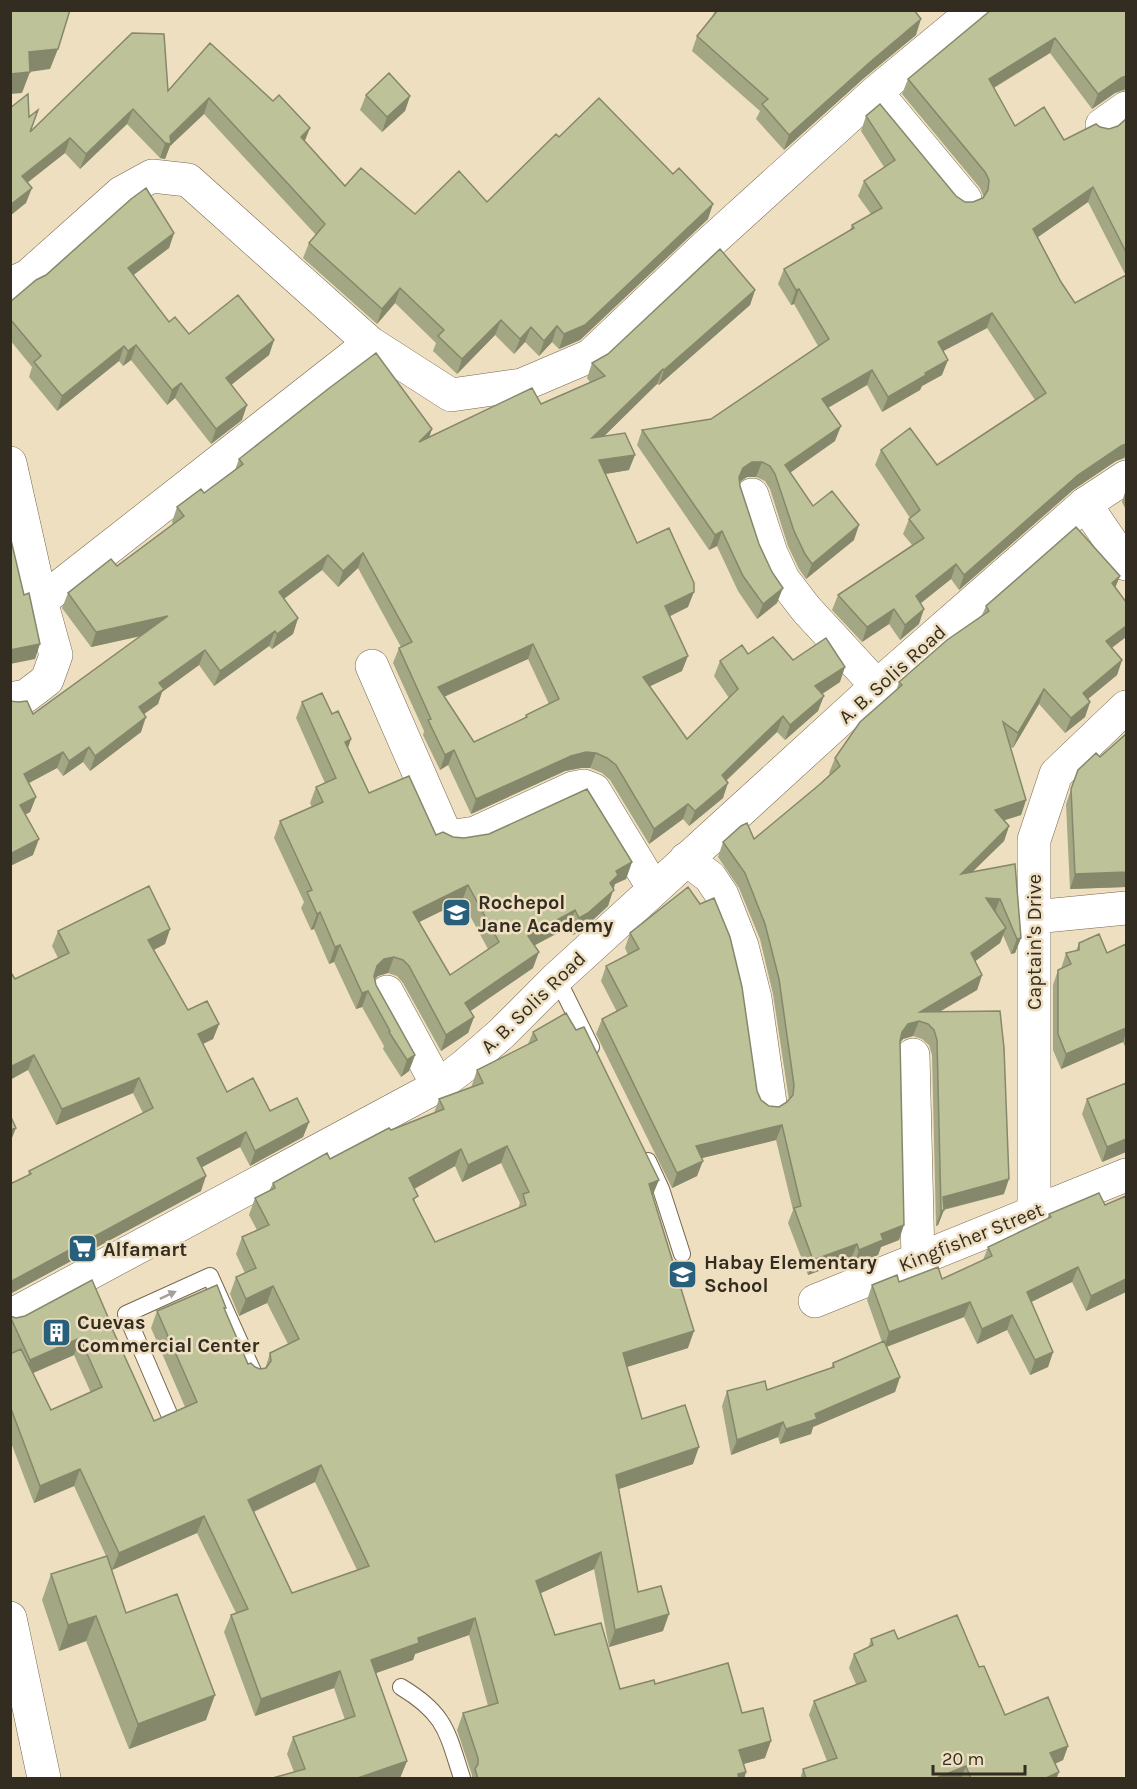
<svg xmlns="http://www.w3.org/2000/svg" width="1137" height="1789" font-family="Karla,sans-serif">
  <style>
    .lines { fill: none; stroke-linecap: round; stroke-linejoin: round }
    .lane-casing { stroke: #76674d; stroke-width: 18 }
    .street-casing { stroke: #76674d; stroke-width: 34 }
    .secondary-casing { stroke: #76674d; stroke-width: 34 }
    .primary-casing { stroke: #76674d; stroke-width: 34 }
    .lane { stroke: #fff; stroke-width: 16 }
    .street { stroke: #fff; stroke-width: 33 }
    .secondary { stroke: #fff; stroke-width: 33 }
    .primary { stroke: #fff; stroke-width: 33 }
    .wall { fill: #a3a783; fill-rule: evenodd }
    .shaded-wall { fill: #85886a }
    .building { fill: #bec298; stroke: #85886a; stroke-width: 1.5; fill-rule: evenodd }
    .oneway { fill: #a3a09b }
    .labels { text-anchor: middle; stroke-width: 5; stroke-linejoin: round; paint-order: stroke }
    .street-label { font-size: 20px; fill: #332d21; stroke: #efdfc1 }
    .poi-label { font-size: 20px; font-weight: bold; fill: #332d21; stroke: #efdfc1; text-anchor: start }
  </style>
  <rect width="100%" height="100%" fill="#efdfc1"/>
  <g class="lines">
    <defs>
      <path id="lane" d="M557,978l34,69
        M648,1161l13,28 21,65
        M169,1414l-43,-100 84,-38 45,100
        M401,1687c45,27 46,45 61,91"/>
      <path id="street" d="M876,92l89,107
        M1102,125l24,-17
        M10,284l18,-8 93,-83 31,-17 36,4 182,163 81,52 71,-10 68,-29 115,-109 171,-155 99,-82
        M10,463l31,138 15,54 -9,25 -21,16 -16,3
        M752,495l19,58 12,26 23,30 71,77
        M1085,504l41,60
        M41,601l329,-258
        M372,666l72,165 11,5 20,-3 98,-45 11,-2 10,4 60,99
        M686,859l24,18 12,18 20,51 13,52 15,105
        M1034,917l92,-9
        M387,992l51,94
        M913,1055l5,204
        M1034,1212v-372l22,-66 70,-67
        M815,1301l311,-126"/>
      <path id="secondary" d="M10,1316l428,-230 25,-19 38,-33 56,-56 320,-292 208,-182 41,-27"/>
      <path id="primary" d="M10,1618l34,160"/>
    </defs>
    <!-- lane casing -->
    <use href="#lane" class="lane-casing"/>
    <!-- street casing -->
    <use href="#street" class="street-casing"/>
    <!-- secondary casing -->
    <use href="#secondary" class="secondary-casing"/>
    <!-- primary casing -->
    <use href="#primary" class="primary-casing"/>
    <!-- lane -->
    <use href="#lane" class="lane"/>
    <!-- street -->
    <use href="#street" class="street"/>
    <!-- secondary -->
    <use href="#secondary" class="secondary"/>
    <!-- primary -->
    <use href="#primary" class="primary"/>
  </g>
  <!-- wall -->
  <path class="wall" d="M715,10h200l1,25 -52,43 -80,72 -28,-31 4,-8 -68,-60 5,-15 15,-19z
    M1126,10v80l-11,3 -23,16 -42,-56 -56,35 21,38 49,14 36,-13 9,2 9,-3 8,-7v340l-2,-1 -8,3 -43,29 -114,100 -8,-11 -31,24 -1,21 -19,16 -11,-16 -27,18 -30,-32 6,-15 74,-50 -9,-11 6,-15 1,-1 -35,-53 6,-15 56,15 98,-65 -48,-72 -44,23 -1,24 -20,11 -2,4 -38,22 -15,-27 -39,23 7,33 -45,31 23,34 41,34 -48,39 -7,-10 -11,-23 -18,-57 -5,-8 -9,-4h-9l-8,5 1,4 37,117 -20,16 -19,-28 -21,-45 -8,4 -72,-105 5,-15 69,-11 107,-73 -24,-42 -3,1 -13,-21 6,-15 66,-39 2,-5 19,-11 -13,-18 6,-15 20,-14 -23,-36 5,-15 90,80 9,6h8l10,-5v-2l-3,-7 -78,-94 6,-15zM1088,202l38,74 -51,27 -14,-21 -23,-45z
    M210,43l95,98 40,45 70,28 72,-12 72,-65 149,82 -128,121 -21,9 -7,-7 -13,14 -14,-14 -11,12 -19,-19 -38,39 -24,-23 3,-8 -41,-40 -18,21 -74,-66 6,-15 7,-8 -112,-121 -34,32 -5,13 -5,-1 -33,-34 -47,45 -15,-16 -38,29 -1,21 3,-86 1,15 138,-41z
    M366,95l44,1 -5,15 -23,21 -22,-22z
    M174,233l-5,15 -36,27 36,47 20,12 85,6 -5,15 -38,30 11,35 -31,24 -36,-46 -8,7 -36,-45 -8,6 -4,-5 -62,50 -28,-34 3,-10 -22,-27v-38z
    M755,290l-5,15 -91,80 -2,-1 -53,52 25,34 -24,4 32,69 51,64 -19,10 13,54 -32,15 37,53 42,-41 -15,-22 6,-15 28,-7 45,6 47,22 -18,12 -4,17 -33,29 -8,-8 -51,49 -3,17 -34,28 -6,-7 -34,25 -39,-64 -8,-7 -12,-5h-9l-16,3 -94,43 -23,-49 -8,5 -17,-35 1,-4 -31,-68 6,-15 2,-1 -43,-79 -20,19 -16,-17 -38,29 14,19 -5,16 -21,15 -3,-3 -55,40 -15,-21 -37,27 -4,12 -14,10 -3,18 -51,39 -7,-9 -20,14 -6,-8 -29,15 8,14 -6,15 -5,3 8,40 -23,11 23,-152 108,-78 -50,11 -29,-39 6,-15 49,-27 56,-42 -1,-2 5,-15 27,-14 31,-23 4,-11 193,-30 -3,9 112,-34 49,-22 -3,-4 5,-15zM528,659l21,45 -23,11 -2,4 -50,23 -30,-45z
    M1126,489v21l-4,-8z
    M1120,576l-5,12 11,49 -14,11 10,12 -5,15 -29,24 2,3 -5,15 -20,16 -26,-29 -26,44 -3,-1 16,53 -5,15 -17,5 5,6 -5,15 -32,31 43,-8 6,74 -6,15 -4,1 -8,-19 -3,8 -25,18 7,14 -5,15 -37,21 64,183 -60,16 -6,15 -2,1 -4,-171 -3,-10 -7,-6 -9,-3 -10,3 -3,4 -1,197 -18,7 -3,8 -24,10 -3,-6 -43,16 -20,-52 5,-13 -17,-70 -74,18 -5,18 -25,12 -76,-154 6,-15 15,-7 -16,-31 5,-15 22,-11 -3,-7 5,-15 127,158 4,9 8,6 10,1 8,-5 2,-2 -16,-106 -13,-55 -21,-51 -21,-31 5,-15 31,-3 65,-54 11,-11 -1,-1 6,-15 61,-67 3,-9 83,-67 4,-9z
    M302,702l30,12 19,25 -3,9 21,45 67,42 17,2 179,25 -6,17 -11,5 -7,22 -26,24 -9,5 -4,-8 -34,18 -2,23 -63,43 4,6 -6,16 -27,18 -38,-68 -6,-7 -9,-3 -10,3 -3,2 1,7 39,70 -6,16 -8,6 -18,-28 1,-3 -22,-39 -6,2 -22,-47 -5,2 -15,-35 -3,1 -10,-22 3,-6 -30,-64 6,-17 32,-14 -2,-4 6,-16 9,-4 -29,-65zM462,901l26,48 -38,26 -31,-53z
    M1126,734v153l-56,2 -4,-85 12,-34 22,-13z
    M170,929l-5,15 -11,6 34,60 31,14 -6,15 -10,5 24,48 43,19 39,11 -6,15 -53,29 -10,-19 -38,20 -1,24 -191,103v-110l18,-9 1,-4 114,-58 -10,-20 -77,32 -28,-55 -13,-91 43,-21 -6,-12 6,-15z
    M1079,943l28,10 19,-9v105l-3,-7 -62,27 -8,-19v-65l5,-15 3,-1 5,-16 10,-2z
    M533,1032l119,165 36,151 -61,19 15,52 51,45 -74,25 19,103 25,39 -54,16 -15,-78 -53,24 14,42 65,54 35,-5 87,29 23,45 -22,6 3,8 -2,7h-272v-4l-15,-45 6,-17 25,-7 -19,-71 -54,19 -2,6 -37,13 31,88 -7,17 -131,1 25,-7 -7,-18 6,-17 52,-17 -11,-32 -79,28 -31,-84 7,-17 5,-2 -39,-80 -85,37 -3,-6 17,49 80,107 -77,29 -43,-108 -27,10 -17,-51 9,-26 55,-18 -32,-70 -40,17 -24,-63v-86l3,-1 -3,-5v-32l6,2 94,8 44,95 31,-14 -34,-79 6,-17h68l23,53 12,5h5l5,-16 18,-9 -21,-41 -28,13 -9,-22 6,-17 9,-4 -9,-19 6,-17 15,-7 -8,-15 6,-17 14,-7 4,-8 57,-24 61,-29 43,-17 5,-14 32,-11 6,-18 51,-26zM501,1163l19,40 -2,6 -83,33 -20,-39 -1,-14 41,-23 7,16zM74,1355l17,38 -40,17 -18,-37zM315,1482l42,88 -65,23 -38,-81z
    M1087,1099l39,53 -24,10 -20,-48z
    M1049,1214l77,78 -40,19 -14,-29 -41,20 22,50 -5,15 -18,8 -23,-45 -30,14 -13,-27 -77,29 13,31 -5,15 -82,35 -2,7 -31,10 -2,-7 -47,18 -9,-49 5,-15 40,-1 64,-22 2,-5 49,-21 -15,-42 5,-15 27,-3 43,-3 41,-19 5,-13 59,-28z
    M871,1639h27l81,28 26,48 63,31 -5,14 -8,4 4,8 -3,7h-256l3,-10 24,-8 -18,-46 5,-14 42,-17 -7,-16 5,-14 14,-6z"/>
  <!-- shaded-wall -->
  <path class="shaded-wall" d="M921,19l-5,16 -52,43 -80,72 5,-15 80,-72z
    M1055,38l-5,15 -67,41 6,-15z
    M58,49l-8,20 -28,4 7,-21z
    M30,72l-8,21 -12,1v-20z
    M1126,76v9l-1,4 -10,4 -23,16 6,-15 23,-16z
    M410,96l-5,15 -23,21 5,-15z
    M209,98l-5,16 -34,32 -5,13 -5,-1 5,-15 5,-7z
    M133,109l-6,15 -47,45 6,-15z
    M310,128l-6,15 -3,-6z
    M70,138l-5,15 -48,38 5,-15z
    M1093,187l-5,15 -60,42 5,-15z
    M32,188l-6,15 -16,13v-11z
    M713,204l-5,15 -128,121 -21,9 5,-15z
    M174,233l-5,15 -46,35 5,-15z
    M400,288l-5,15 -18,21 5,-15z
    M799,289l-5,15 -3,1 5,-15z
    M755,290l-5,15 -91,80 5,-15z
    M992,313l-5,15 -55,29 6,-15z
    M501,320l-6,15 -38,39 5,-15z
    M557,326l-5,16 -13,14 5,-15z
    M531,327l-6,15 -11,12 6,-15z
    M274,340l-5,15 -48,38 5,-15z
    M136,345l-5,15 -8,6 5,-15z
    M124,346l-5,15 -62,50 5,-15z
    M948,360l-6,15 -20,11 -2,4 -38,22 6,-15 37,-24z
    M663,369l-6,15 -70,69 5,-15z
    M872,370l-5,15 -50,29 5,-15z
    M181,383l-6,15 -8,7 5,-15z
    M247,405l-5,15 -31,24 5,-15z
    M841,426l-6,15 -55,39 5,-15z
    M432,429l-6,16 -7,-3z
    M1126,444v8l-2,6 -8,3 -43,29 -114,100 5,-15 114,-100 43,-29z
    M635,455l-6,15 -36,6 6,-16z
    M752,462h10l-6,15h-9l-9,6 1,-6 4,-9z
    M859,525l-5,15 -48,39 6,-15z
    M722,531l-5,15 -8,4 6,-15z
    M363,553l-5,15 -20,19 5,-16z
    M328,555l-6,15 -49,37 6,-15z
    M956,564l-5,15 -41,33 6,-16z
    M1120,576l-6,14 -2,-7z
    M783,588l-6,15 -20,16 6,-15z
    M694,592l-6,15 -29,14 6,-15z
    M894,609l-5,15 -27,18 5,-15z
    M924,609l-5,15 -19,16 5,-15z
    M168,616l-5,15 -72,16 5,-15z
    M298,618l-5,16 -21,15 5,-15z
    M1126,626v11l-26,19 6,-15z
    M275,631l-6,15 -55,40 6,-15z
    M40,644l-5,15 -25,5v-14z
    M533,644l-5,15 -96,43 6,-15z
    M205,650l-6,15 -37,27 -4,12 -25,18 6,-15 20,-24z
    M688,656l-6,15 -44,21 5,-15z
    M1122,660l-5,15 -40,33 6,-15z
    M845,667l-5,15 -30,20 5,-16z
    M1044,689l-5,15 -26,44 5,-15z
    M824,696l-6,15 -33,29 5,-15z
    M1090,702l-5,15 -20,16 6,-15z
    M783,716l-6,16 -61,58 6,-15z
    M146,717l-5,15 -51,39 5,-15z
    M351,739l-6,17v-14z
    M89,747l-6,15 -20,14 6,-15z
    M454,750l-6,15 -8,5 5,-15z
    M63,752l-6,16 -39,21 6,-15z
    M586,752l10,1 -6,15h-9l-16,3 -94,43 5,-15 95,-43z
    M728,783l-5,15 -34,28 6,-15z
    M36,797l-6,15 -16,8 6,-15z
    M1026,800l-5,15 -32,10 6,-15z
    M688,804l-5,15 -34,25 5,-15z
    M1009,826l-5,15 -49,48 6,-15z
    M39,839l-6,16 -23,11v-12z
    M632,862l-6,17 -11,5 -7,22 -26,24 -9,5 6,-17 31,-35 6,-12z
    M1126,872v15l-56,2 5,-15z
    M468,885l-6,16 -55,27 6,-16z
    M986,898l14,1 -6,15z
    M575,910l-6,17 -47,25 6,-16z
    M320,912l-6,17 -3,1 6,-16z
    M1006,928l-6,15 -34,25 5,-15z
    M170,929l-5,15 -22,11 5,-15z
    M1021,938l-6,15 -4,1 6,-15z
    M340,945l-6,17 -5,2 6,-17z
    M539,952l-6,16 -74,51 6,-16z
    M394,957l-6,16 -10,3 -7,7 6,-17 7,-7z
    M982,975l-5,15 -55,32 -3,-1 -6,15 -10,3 -7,8 6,-15 18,-20z
    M368,991l-6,16 -6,2 6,-16z
    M474,1017l-6,16 -27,18 5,-16z
    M219,1024l-6,15 -21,10 6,-15z
    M1126,1028v5l-3,9 -62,27 5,-15z
    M34,1055l-6,15 -18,10v-13z
    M415,1055l-6,16 -8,6 6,-17z
    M139,1078l-6,15 -77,32 6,-16z
    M309,1122l-6,15 -53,29 5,-15z
    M782,1125l-6,15 -86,21 6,-15z
    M16,1128l-6,15v-13z
    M246,1132l-6,15 -49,26 6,-15z
    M1126,1139v13l-24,10 5,-15z
    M507,1146l-6,17 -39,19 6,-17z
    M461,1149l-6,17 -52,29 6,-17z
    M703,1161l-6,15 -25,12 5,-15z
    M206,1176l-5,15 -191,103v-12z
    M1009,1179l-5,15 -63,16 2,-13z
    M659,1180l-7,17 -3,-13z
    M944,1210l-6,15 -2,1 5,-15z
    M904,1225l-5,15 -18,7 -3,8 -24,10 5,-15 22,-16z
    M857,1244l-6,15 -43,16 5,-15z
    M1078,1267l-6,15 -51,25 6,-15z
    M1126,1279v13l-40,19 5,-15z
    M273,1286l-6,17 -28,13 7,-17z
    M970,1302l-6,15 -80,31 5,-16z
    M1012,1315l-5,15 -30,14 5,-15z
    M694,1331l-6,17 -71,22 6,-17z
    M80,1338l-6,17 -50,22 6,-17z
    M1053,1352l-5,15 -18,8 5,-15z
    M900,1377l-5,15 -82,35 -2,7 -31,10 6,-15 29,-15z
    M783,1422l-5,15 -47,18 6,-15z
    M699,1447l-6,17 -83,28 6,-17z
    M321,1465l-6,17 -73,35 6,-17z
    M80,1469l-6,17 -40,17 6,-17z
    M204,1516l-7,17 -85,37 7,-17z
    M601,1552l-7,17 -64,29 6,-17z
    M669,1614l-6,17 -54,16 6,-17z
    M96,1616l-10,25 -27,10 9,-26z
    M475,1618l-6,17 -54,19 -2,6 -48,17 6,-17 47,-22z
    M340,1671l-6,17 -79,28 6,-17z
    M215,1695l-9,25 -77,29 9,-25z
    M771,1741l-6,17 -32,9 6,-17z
    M1068,1746l-5,14 -18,8 5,-15z
    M407,1761l-7,17 -2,1h-43z
    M966,1766l-5,13h-27z
    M746,1772l-2,7h-8l2,-5z
    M1059,1772l-3,7h-12z"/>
  <!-- building -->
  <path class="building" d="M10,10h60l-12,39 -29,3 1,20 -20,2z
    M718,10h196l7,9 -52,44 -80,72 -27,-31 6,-5 -71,-63z
    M991,10h135v66l-5,2 -23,16 -43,-56 -66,41 26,47 29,-19 20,33 32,-16 4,3 9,2 9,-3 8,-7v133l-33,-65 -60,42 28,53 14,21 51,-28v169l-5,2 -43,29 -114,100 -8,-11 -40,32 8,13 -19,16 -11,-16 -27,18 -29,-32 86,-57 -15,-19 11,-9 -39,-60 29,-22 27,37 109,-72 -54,-80 -54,29 10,18 -23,13 1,2 -38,22 -16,-27 -50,29 19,27 -56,39 28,41 19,-15 27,34 -47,39 -7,-10 -11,-23 -19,-57 -5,-8 -8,-4h-10l-9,6 -4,9 1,9 19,58 13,28 11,16 -20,16 -20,-28 -21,-45 -7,4 -73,-105 69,-11 118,-80 -30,-50 -3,1 -12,-21 70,-41 -2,-3 30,-17 -18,-27 31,-21 -29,-44 14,-12 76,92 9,6h8l10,-4 5,-8 1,-10 -4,-8 -77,-93z
    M132,33l32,1 4,57 42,-48 63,58 6,-6 31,33 -9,9 44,49 16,-18 54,46 44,-43 28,31 69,-68 3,3 40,-39 74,76 6,-6 34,36 -128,121 -21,9 -7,-8 -13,15 -13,-14 -11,12 -19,-19 -39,39 -24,-23 6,-6 -44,-42 -18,21 -73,-66 16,-19 -116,-126 -39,38 1,8 -6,-1 -32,-34 -47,45 -16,-16 -48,38 10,12 -22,17v-97l18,-14 1,23 9,-7 -8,22z
    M389,73l21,23 -23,21 -21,-22z
    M146,188l28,45 -46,35 41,54 6,-5 14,17 49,-39 36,45 -48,38 21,27 -31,24 -35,-46 -9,7 -36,-45 -8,6 -4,-5 -62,50 -28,-34 7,-6 -31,-37v-17l26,-22 10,-5 85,-76z
    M720,249l35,41 -91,80 -1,-1 -71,69 33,-5 10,22 -36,5 38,83 32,-15 25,55v9l-29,14 23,50 -45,21 44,62 51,-50 -18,-28 22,-16 6,9 25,-17 20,23 33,-22 19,29 -30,19 9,10 -34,29 -7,-9 -61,59 6,8 -33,28 -7,-7 -34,25 -38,-64 -9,-7 -11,-5 -10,-1 -15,4 -95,43 -22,-49 -9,5 -17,-35 3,-1 -32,-71 13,-6 -49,-89 -20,18 -15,-16 -49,37 19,26 -21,16 -2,-3 -55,40 -15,-21 -46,33 5,6 -25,18 7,10 -51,39 -6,-9 -20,14 -6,-9 -39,22 12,23 -16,8 19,34 -29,15v-153l8,1 9,-1 6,13 135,-98 -72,16 -28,-39 43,-34 6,7 67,-50 -7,-9 24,-18 3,4 39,-29 -4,-5 89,-70 48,-36 56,76 -13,13 113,-54 9,16 64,-28 -13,-13 16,-9zM533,644l26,55 -33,16 1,2 -53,25 -36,-55z
    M1076,527l44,49 -8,7 14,19v24l-20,15 16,19 -39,33 7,9 -19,16 -27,-29 -26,44 -15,-11 23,78 -31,10 14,16 -48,48 54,-10 6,74 -4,1 -17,-40 -14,-1 20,30 -35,25 11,22 -62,37 80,-1 4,37 5,131 -66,18 1,13 -3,1 -4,-171 -3,-10 -6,-6 -9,-3 -11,3 -6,8 -2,9 4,184 -23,9 2,6 -24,10 -2,-6 -44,16 -19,-52 7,-2 -19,-81 -86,21 7,15 -26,12 -75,-154 25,-13 -21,-40 33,-17 -9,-16 58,-46 12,17 14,-6 16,39 12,50 15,104 4,9 8,6 10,1 8,-5 6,-7 1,-10 -15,-106 -14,-55 -20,-51 -22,-31 18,-16 6,-3 7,16 65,-54 21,-19 -5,-8 25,-36 42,-37 -3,-3 48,-42 42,-29 -3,-5z
    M10,540h1l13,55 5,-2 11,51 -30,6z
    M322,693l10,21 6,-3 13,28 -6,3 24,51 40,-17 27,59 7,-3 10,5 11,1 25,-4 98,-45 45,73 -16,9 2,4 -8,8 4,7 -26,23 -9,5 -4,-8 -47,26 11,16 -74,51 9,14 -28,18 -37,-69 -6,-6 -9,-3 -10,2 -7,7 -3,10 2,9 39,70 -8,5 -18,-28 1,-1 -22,-40 -6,2 -22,-48 -5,2 -15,-35 -3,2 -10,-22 5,-2 -32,-69 43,-19 -7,-15 20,-9 -34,-76zM468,885l31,57 -49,33 -37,-63z
    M1126,734v138l-51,2 -4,-85 7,-19 18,-17 4,4z
    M149,886l21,43 -22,11 40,70 19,-9 12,23 -21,10 29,58 26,-14 17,33 27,-13 12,24 -54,29 -9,-19 -49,26 9,18 -196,106v-98l21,-10 -2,-3 124,-63 -14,-30 -77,31 -28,-54 -24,12v-96l5,8 54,-26 -11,-22z
    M1099,934l8,19 19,-9v84l-60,26 -8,-20v-64l13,-6 -5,-11 13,-3v-7z
    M566,1013l10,17 8,-3 73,149 2,4 -10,4 45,147 -71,22 19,66 43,-14 14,42 -83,28 22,117 23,-6 8,28 -54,16 -14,-78 -65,29 19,54 46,-12 19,66 34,-9 1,4 73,-21 14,50 21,-5 8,33 -32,9 7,22 -8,2 1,5h-261l-3,-10 3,-5v-6l-15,-45 35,-10 -23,-85 -57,20 1,5 -48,17 36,101 -52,18h-86l36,-10 -12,-32 62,-21 -15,-45 -79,28 -30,-84 17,-6 -44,-93 -85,37 -39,-84 -40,17 -30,-80v-52l11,-5 30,61 51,-23 -22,-49 -50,22 -20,-44 6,2 9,-2 67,-36 19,44h-1l44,97 43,-19 -40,-91 60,-26 9,23h-2l24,56 3,-1 4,4 5,2 6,-1 5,-7 -1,-8 29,-14 -26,-53 -27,13 -10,-22 20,-9 -14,-31 27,-12 -14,-27 20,-10 -2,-5 54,-30 3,6 59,-31 2,2 53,-21 -5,-10 44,-16 -6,-13 60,-30 -4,-8zM507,1146l22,46 -6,2 3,11 -91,37 -22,-43 5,-3 -9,-18 52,-29 7,16zM321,1465l48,101 -77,27 -44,-93z
    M1126,1083v56l-19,8 -20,-48z
    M10,1115l6,13 -6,2z
    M1099,1193l6,12 21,-9v83l-35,17 -13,-29 -51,25 26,60 -18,8 -23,-45 -30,14 -12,-27 -81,30 -17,-47 25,-10 2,7 39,-15 4,12 50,-23 -4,-9 63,-30 -2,-3z
    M884,1341l16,36 -85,37 2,5 -31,10 -3,-7 -46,18 -10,-49 38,-10 2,9 67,-23 -1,-4z
    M107,1556l19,57 51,-19 38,101 -77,29 -42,-108 -28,9 -17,-51z
    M957,1615l22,52 5,-1 21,49 43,-18 20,49 -18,7 9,19 -15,7h-73l-5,-13 -32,13h-128l-3,-10 34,-11 -23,-57 52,-20 -12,-27 19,-9 -2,-6 23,-9 4,9z"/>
  <!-- one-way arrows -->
  <defs><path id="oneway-solid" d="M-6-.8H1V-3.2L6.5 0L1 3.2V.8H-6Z" transform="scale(1.5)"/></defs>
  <use class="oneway" href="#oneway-solid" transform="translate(168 1295) rotate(-25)"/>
  <!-- icons -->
  <defs>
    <symbol id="school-square" viewBox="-11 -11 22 22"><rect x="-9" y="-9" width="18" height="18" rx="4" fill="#285f7a" stroke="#efdfc1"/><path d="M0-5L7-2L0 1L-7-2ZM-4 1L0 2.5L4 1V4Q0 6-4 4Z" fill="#fff"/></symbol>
    <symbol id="supermarket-square" viewBox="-11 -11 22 22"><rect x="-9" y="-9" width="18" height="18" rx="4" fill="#285f7a" stroke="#efdfc1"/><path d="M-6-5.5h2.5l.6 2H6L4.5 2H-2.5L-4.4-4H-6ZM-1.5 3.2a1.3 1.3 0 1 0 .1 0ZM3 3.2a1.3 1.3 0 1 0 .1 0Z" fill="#fff"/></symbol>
    <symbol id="building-square" viewBox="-11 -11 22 22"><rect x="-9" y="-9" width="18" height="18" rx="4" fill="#285f7a" stroke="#efdfc1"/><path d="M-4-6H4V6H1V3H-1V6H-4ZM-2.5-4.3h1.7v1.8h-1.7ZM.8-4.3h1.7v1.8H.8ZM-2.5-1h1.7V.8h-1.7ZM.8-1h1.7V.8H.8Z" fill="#fff"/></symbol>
  </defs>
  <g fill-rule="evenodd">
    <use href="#school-square" x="440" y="896" width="33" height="33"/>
    <use href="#supermarket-square" x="66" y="1232" width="33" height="33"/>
    <use href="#school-square" x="666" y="1258" width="33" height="33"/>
    <use href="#building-square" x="40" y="1316" width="33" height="33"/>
  </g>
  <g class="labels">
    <!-- street labels -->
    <g class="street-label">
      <text transform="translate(892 674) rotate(-42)" y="7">A. B. Solis Road</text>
      <text transform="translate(1034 942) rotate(-90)" y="7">Captain's Drive</text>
      <text transform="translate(533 1002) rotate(-44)" y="7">A. B. Solis Road</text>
      <text transform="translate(971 1237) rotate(-22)" y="7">Kingfisher Street</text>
    </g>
    <!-- poi labels -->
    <g class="poi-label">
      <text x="478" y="909">Rochepol<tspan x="478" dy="23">Jane Academy</tspan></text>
      <text x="103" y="1256">Alfamart</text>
      <text x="704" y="1269">Habay Elementary<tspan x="704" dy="23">School</tspan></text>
      <text x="77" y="1329">Cuevas<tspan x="77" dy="23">Commercial Center</tspan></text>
    </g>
  </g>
  <!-- border -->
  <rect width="1137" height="1789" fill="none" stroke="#332d21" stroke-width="24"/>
  <!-- scale -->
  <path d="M933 1765v9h92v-9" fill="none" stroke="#332d21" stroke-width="3"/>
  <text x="942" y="1765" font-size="18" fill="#332d21" stroke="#efdfc1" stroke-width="4.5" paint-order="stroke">20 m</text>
</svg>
